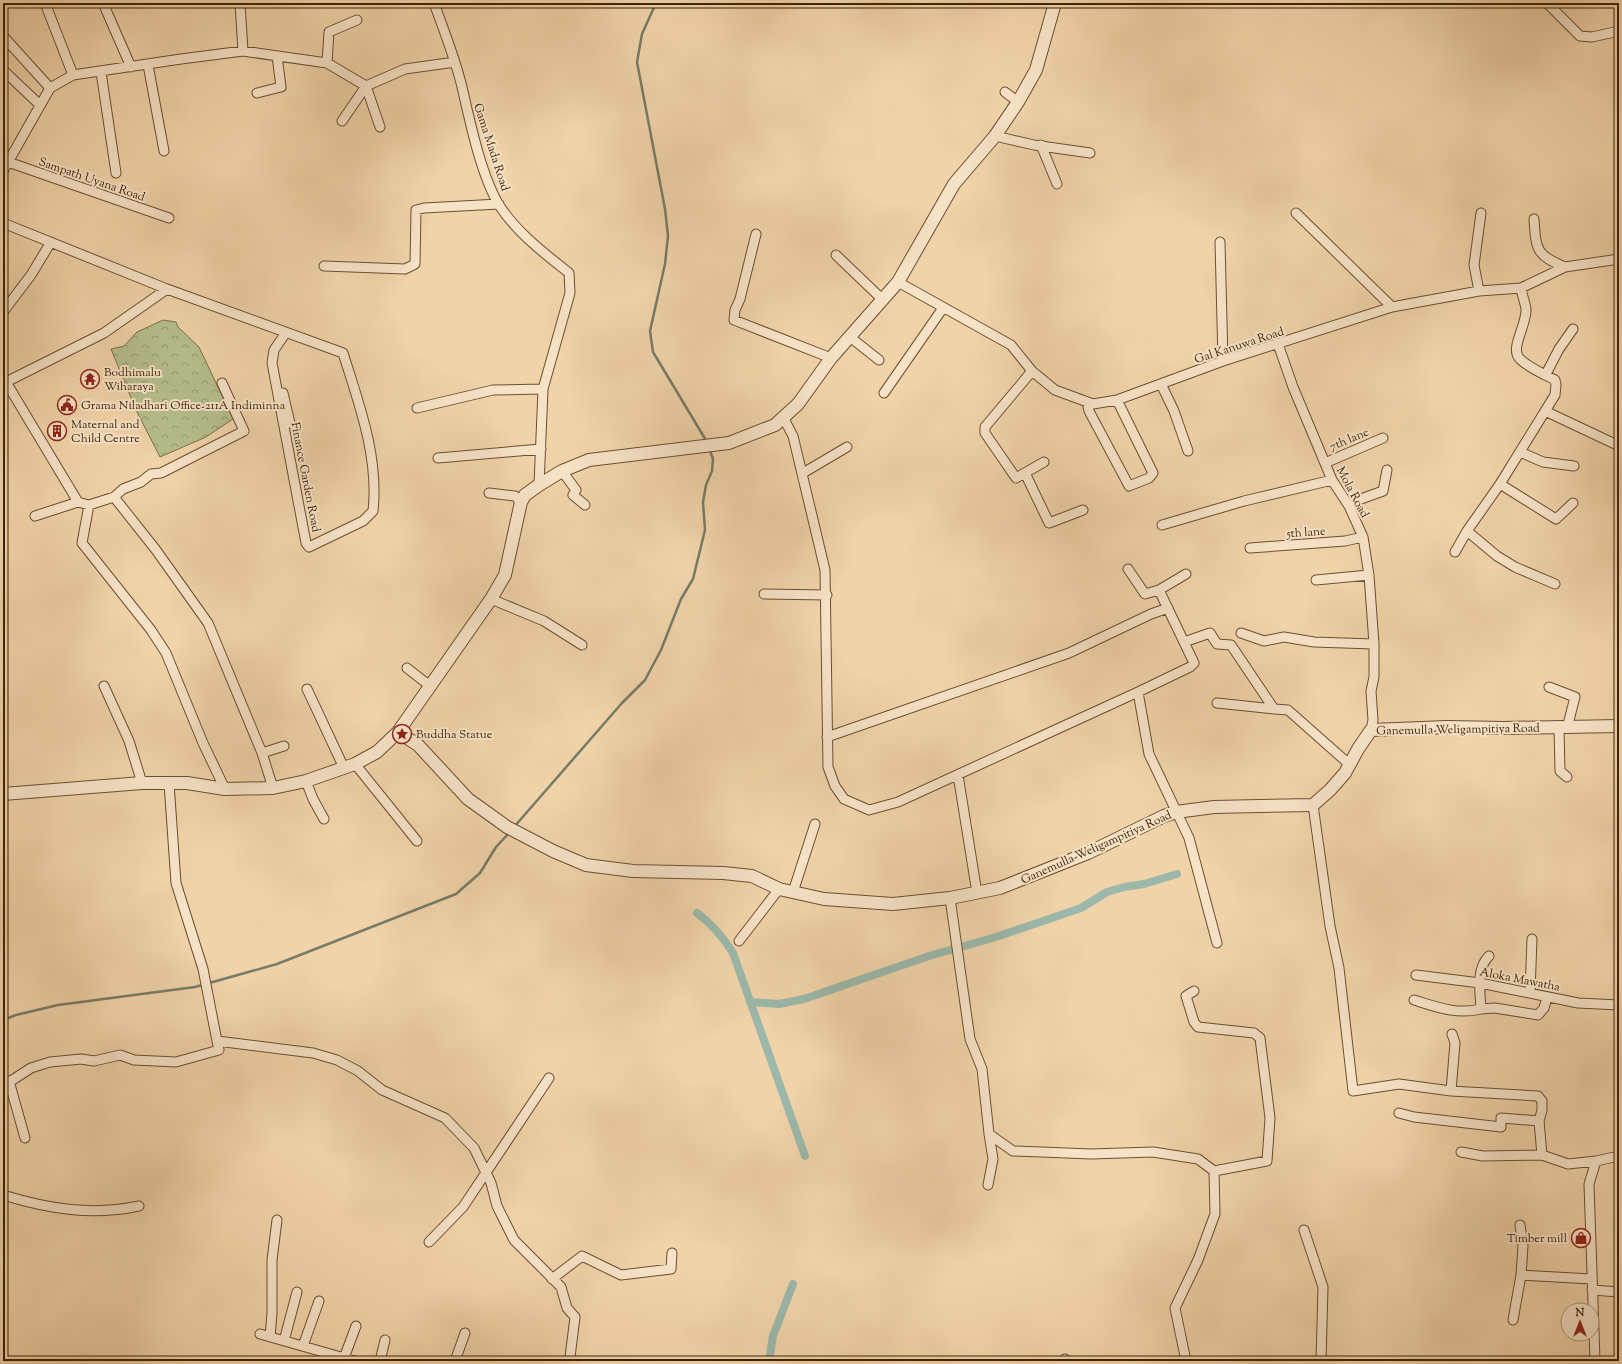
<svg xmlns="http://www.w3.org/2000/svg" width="1622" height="1364" font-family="'Sorts Mill Goudy',serif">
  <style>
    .park { fill: url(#park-crowns); stroke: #7a7049 }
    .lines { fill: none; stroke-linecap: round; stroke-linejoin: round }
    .stream { stroke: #767c68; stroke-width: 2.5 }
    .canal { stroke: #9bb8aa; stroke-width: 8 }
    .minor-casing { stroke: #6b4f2f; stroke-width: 11 }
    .tertiary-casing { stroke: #6b4f2f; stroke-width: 14 }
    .minor { stroke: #f6e2c7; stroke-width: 9 }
    .tertiary { stroke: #f6e2c7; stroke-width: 12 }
    .labels { text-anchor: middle; stroke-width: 4; stroke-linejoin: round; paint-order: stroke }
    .street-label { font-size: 12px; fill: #3e2306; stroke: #f6e2c7 }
    .poi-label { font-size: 12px; fill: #3e2306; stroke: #f6e2c7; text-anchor: start }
  </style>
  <defs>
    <pattern id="park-crowns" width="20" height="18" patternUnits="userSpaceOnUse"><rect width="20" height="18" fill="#b5be8c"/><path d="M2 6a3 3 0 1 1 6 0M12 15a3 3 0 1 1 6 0" fill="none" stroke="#959a70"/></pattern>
  </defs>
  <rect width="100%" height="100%" fill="#f1d3a9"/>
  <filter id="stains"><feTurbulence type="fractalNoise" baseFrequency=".005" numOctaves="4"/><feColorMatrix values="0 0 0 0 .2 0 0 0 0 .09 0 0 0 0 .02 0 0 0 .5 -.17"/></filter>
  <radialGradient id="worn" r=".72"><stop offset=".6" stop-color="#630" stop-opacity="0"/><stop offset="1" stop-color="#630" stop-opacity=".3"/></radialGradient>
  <!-- park -->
  <path class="park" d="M163,320l13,2 2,5 21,20 34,72 -27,18 -46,20 -24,-47 -25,-61 13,-3 13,-14z"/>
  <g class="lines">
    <!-- stream -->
    <path class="stream" d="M656,3l-14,31 -5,28 28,147 3,27 -3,28 -15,67 3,21 54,90
      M514,827l108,-124 23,-23 16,-30 20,-51 12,-20 12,-49 -2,-28 3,-17 6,-14 1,-12 -4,-11
      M3,1020l13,-5 42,-10 137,-18 82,-23 179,-70 24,-21 16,-26 14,-15"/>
    <!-- canal -->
    <path class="canal" d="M697,913c15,11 26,24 36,40l72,203
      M751,1002l28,2 25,-5 125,-43 67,-19 85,-29 26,-16 17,-5 20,-3 33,-10
      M769,1361l4,-25 20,-52"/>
    <defs>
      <path id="minor" d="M45,3l28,72
        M103,3l28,64
        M240,3l3,48
        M434,3c10,28 21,55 28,84 8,35 19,88 37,118 18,28 45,48 70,68l1,20 -27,96 -4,96
        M1547,3l33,33 12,1 27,-6
        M3,36l47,52
        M327,63l2,-31 28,-12
        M148,65l16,86
        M3,70l37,35
        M101,72l15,101
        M366,86l14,41
        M1005,92l13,10
        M257,93l24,-6 -4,-31
        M342,121l24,-35
        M995,136l39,9 56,8
        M1041,145l16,39
        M8,162l161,56
        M3,171l47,-83 23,-13 108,-16 62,-8 84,12 39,23 39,-17 50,-7
        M1296,213l96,94
        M1534,219c2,31 2,36 31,48
        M3,223l164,66 176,64c16,51 36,104 30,158l-10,10 -54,26 -3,-4 -34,-180 2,-13 11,-16
        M756,234l-16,65 -5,11 -1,10 97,38
        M1220,242l3,119
        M836,255l47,45
        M324,266l81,3 10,-5 1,-54 8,-2 75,-4
        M898,282l113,63 21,26 23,19 38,14 24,-4 106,-39 169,-54 87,-16 42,-3 44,-21 54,-8
        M1521,288c1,7 4,14 5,21 1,16 -17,40 -6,50 9,9 24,15 35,21l1,5 -1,10 -55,89 -33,47 30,25 18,11 40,17
        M1479,291l-5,-26 7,-52
        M3,312l28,-37 20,-33
        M850,337l29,23
        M1278,344l15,43 39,93 17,26 14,31 6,38 5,69v33l-3,14 2,29 -2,10
        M1032,371l-47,56v6l31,45 28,-16
        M1546,374l13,-25 14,-20
        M6,382l98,-49 63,-44
        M3,383l3,-1 72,120 11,3 -7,38 69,87 15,23 37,90 22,46
        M1161,384l13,27 14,40
        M283,393l7,30 -7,-1
        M884,393l59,-85
        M1087,402l2,9 40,75 20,-8 4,-5 -36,-73
        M417,408l76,-18 50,-1
        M1545,411l70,33
        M783,417l10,19 32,134 3,197 7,19 9,13 25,11 29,-8 240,-110 11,62 40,84 28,105
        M1520,452l23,10 31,4
        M438,458l103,-9
        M1325,463l58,-25
        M562,471l14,19 -3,5 12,10
        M803,473l44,-26
        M1025,473l24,50 34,-13
        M1500,484l56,35 17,-16
        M489,493l26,3 6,6
        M114,497l9,-8 18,-7 10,-8 10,-1 83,-42 -22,-48
        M89,505l25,-8 42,53 52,73 54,130 11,35
        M1349,506l9,-6 25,-9 4,-21
        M35,516l43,-14
        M1162,525l82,-24 88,-21
        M1250,548l95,-7 18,-4
        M1455,552l12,-21
        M1128,569l17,25 14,-4 35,73 -4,4 -52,25
        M1316,580l53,-5
        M1159,590l27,-16
        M764,594l63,1
        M491,599l53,22 38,24
        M1241,633l23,8 20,-4 30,5 60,2
        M1184,642l26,-9 7,11 14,1 43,64 14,1 61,54
        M407,668l23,18
        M104,686l25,55 13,42
        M1549,687l26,10 -8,31
        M307,689l37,79
        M1217,703l57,6
        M1559,728l1,43 7,6
        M827,737l242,-84 82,-39 17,-6
        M262,753l22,-7
        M355,764l62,77
        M958,775l19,118
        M306,781l7,18 11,20
        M169,783l7,100 27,86 14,72 96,12 24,7 21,11 24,19 63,28 29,30 17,35 6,23 17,34 47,47 6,21 8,9 -5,40 -2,4
        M1313,805l17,121 9,42 14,123 46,-7 52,7 87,5 4,5v9l-3,11 3,34 26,9 28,-3
        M793,892l22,-68
        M950,898l20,141 12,30 7,65 24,17 78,3 62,-2 45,7 16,12 1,43 -17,46 -23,48 11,53
        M739,941l40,-52
        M1489,956c-13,12 -9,36 -8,53l14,-1 43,7 6,-7 3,-11
        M1416,975l64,8 98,20 41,2
        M1194,991l-8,5 8,26 4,5 56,6 6,5 10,80 -3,43 -53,10
        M1530,992l2,-53
        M1414,1000c23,7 42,15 67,9
        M9,1081l16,57
        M3,1086l28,-18 19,-6 31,-3 13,2 26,-6 14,5 42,2 43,-12 -2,-9
        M1451,1091l4,-48 -3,-9
        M1399,1113l15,4 87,10v-9l38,3
        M1461,1152l22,4 59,-1
        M988,1185l5,-26 -4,-25
        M3,1195c46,14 89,21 136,11
        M1520,1225l3,21 -2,29
        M1304,1230l19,57 -2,74
        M429,1242l34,-35 86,-129
        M552,1279l30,-23 39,19 50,-6 1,-16
        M1592,1290l27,2
        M1513,1320l8,-45 70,4
        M260,1334l95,27
        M270,1337l2,-24v-53l5,-40
        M284,1341l13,-49
        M303,1346l16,-45
        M344,1358l12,-32
        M1065,1359l1,2
        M380,1361l5,-21
        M455,1361l10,-28
        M1595,1361l-6,-177 7,-23 23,-5"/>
      <path id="tertiary" d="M398,732l93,-133 14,-24 16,-73 4,-7 14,-10 23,-14 27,-11 140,-17 46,-18 23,-21 33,-46 67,-76 56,-98 41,-48 23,-34 18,-32 19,-67
        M3,794l139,-11h45l38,6 48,-1 33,-7 49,-17 22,-12 21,-20 20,13 50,54 39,28 46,24 33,14 47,6 90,2 29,3 27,13 45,10 69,5 57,-6 50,-10 88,-35 76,-37 12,-4 38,-5 99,-2 17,-15 15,-17 13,-24 13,-19 76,-3 57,1 115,-2"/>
    </defs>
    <!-- minor casing -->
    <use href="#minor" class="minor-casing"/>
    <!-- tertiary casing -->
    <use href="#tertiary" class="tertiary-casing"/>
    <!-- minor -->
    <use href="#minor" class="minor"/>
    <!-- tertiary -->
    <use href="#tertiary" class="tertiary"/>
  </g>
  <!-- icons -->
  <defs>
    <symbol id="temple-ring" viewBox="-11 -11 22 22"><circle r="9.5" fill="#f6e2c7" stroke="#8f2418" stroke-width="1.5"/><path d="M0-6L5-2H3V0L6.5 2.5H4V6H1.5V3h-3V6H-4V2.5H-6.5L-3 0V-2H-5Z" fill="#8f2418"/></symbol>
    <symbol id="civic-ring" viewBox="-11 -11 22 22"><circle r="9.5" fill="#f6e2c7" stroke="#8f2418" stroke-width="1.5"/><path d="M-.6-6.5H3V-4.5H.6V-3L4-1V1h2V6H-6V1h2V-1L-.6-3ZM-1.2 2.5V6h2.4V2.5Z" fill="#8f2418"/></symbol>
    <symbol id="building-ring" viewBox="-11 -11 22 22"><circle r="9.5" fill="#f6e2c7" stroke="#8f2418" stroke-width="1.5"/><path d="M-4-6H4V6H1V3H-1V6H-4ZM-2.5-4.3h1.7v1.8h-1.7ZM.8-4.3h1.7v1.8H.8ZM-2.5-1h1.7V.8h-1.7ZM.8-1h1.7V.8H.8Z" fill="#8f2418"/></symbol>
    <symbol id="sight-ring" viewBox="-11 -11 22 22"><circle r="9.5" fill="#f6e2c7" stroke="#8f2418" stroke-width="1.5"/><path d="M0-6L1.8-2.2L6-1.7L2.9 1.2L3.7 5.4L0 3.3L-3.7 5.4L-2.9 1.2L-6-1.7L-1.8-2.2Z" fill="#8f2418"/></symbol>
    <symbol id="shop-ring" viewBox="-11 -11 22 22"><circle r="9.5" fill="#f6e2c7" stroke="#8f2418" stroke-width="1.5"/><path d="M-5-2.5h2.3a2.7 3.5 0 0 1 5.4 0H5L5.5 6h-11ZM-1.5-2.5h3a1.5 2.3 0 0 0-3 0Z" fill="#8f2418"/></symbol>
  </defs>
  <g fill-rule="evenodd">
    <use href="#temple-ring" x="79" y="368" width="22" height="22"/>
    <use href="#civic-ring" x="56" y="394" width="22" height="22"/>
    <use href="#building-ring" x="46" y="420" width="22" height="22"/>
    <use href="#sight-ring" x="391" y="723" width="22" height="22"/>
    <use href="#shop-ring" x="1570" y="1227" width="22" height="22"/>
  </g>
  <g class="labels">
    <!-- street labels -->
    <g class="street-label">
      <text transform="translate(492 147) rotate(72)" y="4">Gama Mada Road</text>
      <text transform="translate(92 179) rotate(19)" y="4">Sampath Uyana Road</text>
      <text transform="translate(1239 345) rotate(-18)" y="4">Gal Kanuwa Road</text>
      <text transform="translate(1349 439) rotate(-23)" y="4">7th lane</text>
      <text transform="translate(306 477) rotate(79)" y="4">Finance Garden Road</text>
      <text transform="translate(1353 492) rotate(62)" y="4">Mola Road</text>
      <text transform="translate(1306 532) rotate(-4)" y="4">5th lane</text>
      <text transform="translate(1458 729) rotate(-1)" y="4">Ganemulla-Weligampitiya Road</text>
      <text transform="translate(1096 847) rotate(-24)" y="4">Ganemulla-Weligampitiya Road</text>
      <text transform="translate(1520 979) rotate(11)" y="4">Aloka Mawatha</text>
    </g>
    <!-- poi labels -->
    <g class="poi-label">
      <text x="104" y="376">Bodhimalu<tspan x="104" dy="14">Wiharaya</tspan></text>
      <text x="81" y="409">Grama Niladhari Office-211A Indiminna</text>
      <text x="71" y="428">Maternal and<tspan x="71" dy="14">Child Centre</tspan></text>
      <text x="416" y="738">Buddha Statue</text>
      <text x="1567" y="1242" text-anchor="end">Timber mill</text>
    </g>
  </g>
  <!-- margin -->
  <rect width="1622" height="1364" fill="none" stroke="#f1d3a9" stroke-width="16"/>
  <rect x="4" y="4" width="1614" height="1356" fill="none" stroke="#3e2306" stroke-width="2"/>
  <rect x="8" y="8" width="1606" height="1348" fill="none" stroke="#3e2306"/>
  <!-- north arrow -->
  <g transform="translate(1580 1322)"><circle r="19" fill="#f6e2c7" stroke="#ac967a"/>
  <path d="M0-3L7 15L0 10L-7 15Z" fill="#8f2418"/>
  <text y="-6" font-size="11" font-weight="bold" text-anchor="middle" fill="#3e2306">N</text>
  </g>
  <rect width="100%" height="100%" filter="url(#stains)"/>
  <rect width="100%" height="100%" fill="url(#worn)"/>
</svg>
